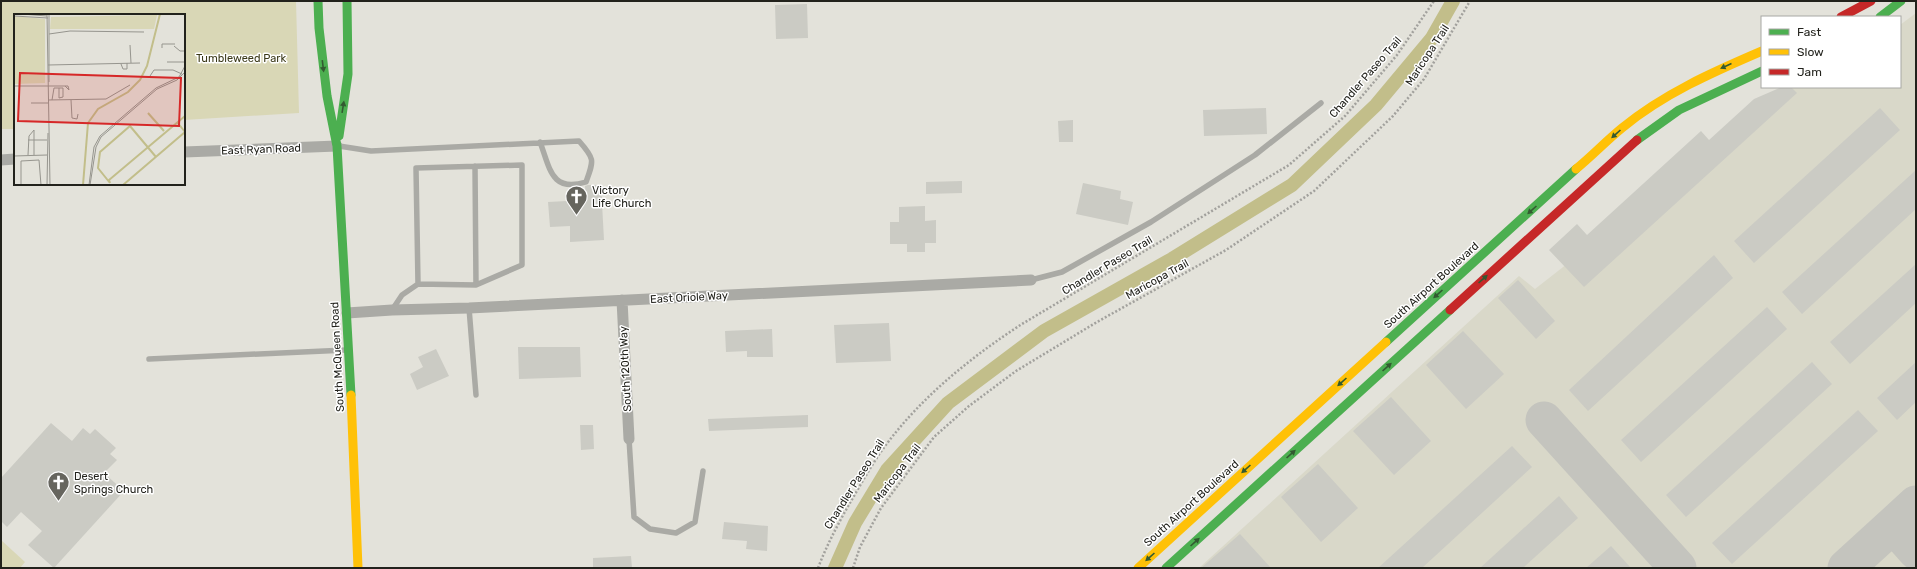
<svg xmlns="http://www.w3.org/2000/svg" width="1917" height="569" font-family="Rubik,sans-serif">
  <style>
    .built { fill: #d9d8c9 }
    .green { fill: #d9d7b6 }
    .lines { fill: none; stroke-linecap: round; stroke-linejoin: round }
    .canal { stroke: #c2be8a; stroke-width: 14 }
    .taxiway { stroke: #c4c4be; stroke-width: 37 }
    .building { fill: #cbcbc4 }
    .path { stroke: #a2a19d; stroke-width: 2.5; stroke-dasharray: 2 2; stroke-linecap: butt }
    .lane { stroke: #aaaaa5; stroke-width: 5.5 }
    .street { stroke: #aaaaa5; stroke-width: 11 }
    .fast { stroke: #4caf50; stroke-width: 9 }
    .slow { stroke: #ffc107; stroke-width: 9 }
    .jam { stroke: #c62828; stroke-width: 9 }
    .oneway { fill: #335a31 }
    .labels { text-anchor: middle; stroke-width: 3; stroke-linejoin: round; paint-order: stroke }
    .street-label { font-size: 11px; fill: #22221c; stroke: #fff }
    .park-label { font-size: 11px; fill: #3a3818; stroke: #fff }
    .poi-label { font-size: 11px; fill: #22221c; stroke: #fff; text-anchor: start }
    .inset-river { fill: none; stroke: #c2be8a; stroke-width: 2 }
    .inset-road { fill: none; stroke: #96958e; stroke-width: 1 }
    .view { fill: #d62828; fill-opacity: 0.15; stroke: #d62828; stroke-width: 2 }
    .inset-edge { fill: none; stroke: #22221c; stroke-width: 2 }
  </style>
  <rect width="100%" height="100%" fill="#e3e2da"/>
  <!-- built -->
  <path class="built" d="M1916,13v555h-717l320,-292 16,13 258,-202h107v-62z"/>
  <!-- green -->
  <path class="green" d="M1,1h295l3,112 -115,7v-105h-169v114h-14z
    M1,540l24,22 -5,6h-19z"/>
  <g class="lines">
    <!-- canal -->
    <path class="canal" d="M835,568l20,-45 32,-53 61,-67 96,-72 128,-72 120,-74 84,-80 56,-67 21,-37"/>
    <!-- taxiway -->
    <path class="taxiway" d="M1544,420l134,148
      M1893,525l23,26
      M1846,568l70,-64"/>
  </g>
  <!-- building -->
  <path class="building" d="M807,4l1,34 -32,1 -1,-34z
    M1782,87h9l6,6 -213,194 -35,-37 28,-26 10,11 114,-104 8,9 45,-41z
    M1266,108l1,26 -63,2 -1,-26z
    M1880,108l20,22 -146,133 -20,-22z
    M1073,120v22h-14l-1,-21z
    M1916,170v39l-114,105 -20,-22z
    M962,181v12l-36,1v-12z
    M1083,183l38,8 -1,8 13,3 -5,23 -52,-11z
    M588,185h13l3,55 -34,2v-16l-20,1 -2,-25 38,-2 -1,-14z
    M925,206v15l11,-1v23h-11v9h-18v-8h-17v-22h9v-15z
    M1714,255l19,23 -145,133 -19,-21z
    M1916,264v39l-66,61 -20,-22z
    M1518,280l37,41 -19,18 -38,-41z
    M1767,307l20,22 -146,133 -20,-22z
    M889,323l2,38 -55,2 -2,-38z
    M772,329l1,28h-26v-6l-21,1 -1,-21z
    M1463,331l41,43 -38,35 -40,-44z
    M518,347h62l1,30 -62,2z
    M436,349l13,27 -32,14 -7,-16 13,-7 -5,-10z
    M1812,362l20,22 -146,133 -20,-22z
    M1916,362v40l-19,18 -20,-22z
    M1391,397l40,44 -37,34 -41,-44z
    M1858,410l20,21 -146,133 -20,-21z
    M808,415v12l-99,4 -1,-12z
    M51,423l21,18 11,-13 7,6 5,-5 21,19 -6,6 7,6 -13,13 20,18 -70,77 -26,-23 14,-14 -21,-19 -14,15 -6,-6v-43z
    M580,425h13l1,24 -13,1z
    M1512,446l20,21 -110,101h-44z
    M1318,464l40,44 -37,34 -40,-45z
    M1559,496l19,22 -55,50h-43z
    M724,522l44,4 -1,25 -21,-2 1,-8 -25,-2z
    M1240,534l31,34h-70z
    M1611,546l20,22h-45z
    M631,556l1,12h-39v-10z"/>
  <g class="lines">
    <!-- path -->
    <path class="path" d="M818,568c8,-21 18,-40 29,-60 10,-17 20,-35 31,-52 37,-54 90,-97 144,-132l267,-159 56,-49 52,-61 37,-54
      M853,568l7,-21 21,-39 53,-71 35,-31 47,-35 81,-49 129,-72 88,-59 79,-75 31,-37 46,-78"/>
    <!-- lane -->
    <path class="lane" d="M339,146l32,5 208,-10c16,18 15,19 7,41 -35,11 -36,-14 -46,-40
      M1031,280l31,-8 89,-50 104,-67 66,-52
      M418,284l58,1
      M469,308l7,87
      M392,310l10,-15 16,-11 -2,-116 106,-3v100l-46,20 -1,-119
      M149,359l197,-9
      M629,439l5,78 16,12 26,4 19,-11 8,-51"/>
    <!-- street -->
    <path class="street" d="M184,152l153,-6
      M1,160l14,-1
      M622,300l7,139
      M347,313l45,-3 77,-2 562,-28"/>
    <!-- fast -->
    <path class="fast" d="M318,1l1,27 8,68 10,50 14,249
      M1880,17l21,-16
      M339,136l9,-62 -1,-73
      M1637,140l42,-30 83,-39
      M1386,342l190,-173
      M1166,568l284,-258"/>
    <!-- slow -->
    <path class="slow" d="M1576,169c16,-13 30,-28 46,-41 41,-34 91,-56 140,-77
      M351,395l7,173
      M1138,568l248,-226"/>
    <!-- jam -->
    <path class="jam" d="M1841,17l30,-16
      M1450,310l187,-170"/>
  </g>
  <!-- one-way arrows -->
  <defs><path id="oneway-solid" d="M-6-.8H1V-3.2L6.5 0L1 3.2V.8H-6Z"/></defs>
  <g class="oneway">
    <use href="#oneway-solid" transform="translate(323 66) rotate(83)"/>
    <use href="#oneway-solid" transform="translate(1726 66) rotate(156)"/>
    <use href="#oneway-solid" transform="translate(343 107) rotate(-81)"/>
    <use href="#oneway-solid" transform="translate(1616 134) rotate(138)"/>
    <use href="#oneway-solid" transform="translate(1532 210) rotate(138)"/>
    <use href="#oneway-solid" transform="translate(1483 279) rotate(-42)"/>
    <use href="#oneway-solid" transform="translate(1438 294) rotate(138)"/>
    <use href="#oneway-solid" transform="translate(1387 367) rotate(-42)"/>
    <use href="#oneway-solid" transform="translate(1342 382) rotate(138)"/>
    <use href="#oneway-solid" transform="translate(1291 454) rotate(-42)"/>
    <use href="#oneway-solid" transform="translate(1246 469) rotate(138)"/>
    <use href="#oneway-solid" transform="translate(1195 542) rotate(-42)"/>
    <use href="#oneway-solid" transform="translate(1150 557) rotate(138)"/>
  </g>
  <!-- icons -->
  <defs>
    <symbol id="church-pin" viewBox="-11 -11 22 30"><path d="M0 17L-7.5 6A9.5 9.5 0 1 1 7.5 6Z" fill="#66655e" stroke="#fff"/><path d="M-1.2-6h2.4v3.5h3.3v2.4h-3.3V6h-2.4V-.1h-3.3v-2.4h3.3Z" fill="#fff"/></symbol>
  </defs>
  <g fill-rule="evenodd">
    <use href="#church-pin" x="564" y="184" width="25" height="34"/>
    <use href="#church-pin" x="46" y="470" width="25" height="34"/>
  </g>
  <g class="labels">
    <!-- street labels -->
    <g class="street-label">
      <text transform="translate(1427 55) rotate(-57)" y="4">Maricopa Trail</text>
      <text transform="translate(1365 77) rotate(-49)" y="4">Chandler Paseo Trail</text>
      <text transform="translate(261 149) rotate(-2)" y="4">East Ryan Road</text>
      <text transform="translate(1107 265) rotate(-31)" y="4">Chandler Paseo Trail</text>
      <text transform="translate(1157 279) rotate(-29)" y="4">Maricopa Trail</text>
      <text transform="translate(1431 285) rotate(-42)" y="4">South Airport Boulevard</text>
      <text transform="translate(689 297) rotate(-3)" y="4">East Oriole Way</text>
      <text transform="translate(337 357) rotate(-93)" y="4">South McQueen Road</text>
      <text transform="translate(625 369) rotate(-93)" y="4">South 120th Way</text>
      <text transform="translate(897 473) rotate(-53)" y="4">Maricopa Trail</text>
      <text transform="translate(854 484) rotate(-58)" y="4">Chandler Paseo Trail</text>
      <text transform="translate(1191 503) rotate(-42)" y="4">South Airport Boulevard</text>
    </g>
    <!-- park labels -->
    <g class="park-label">
      <text x="241" y="62">Tumbleweed Park</text>
    </g>
    <!-- poi labels -->
    <g class="poi-label">
      <text x="592" y="194">Victory<tspan x="592" dy="13">Life Church</tspan></text>
      <text x="74" y="480">Desert<tspan x="74" dy="13">Springs Church</tspan></text>
    </g>
  </g>
  <!-- overview -->
  <g transform="translate(14 14)">
    <rect width="171" height="171" fill="#e3e2da"/>
    <path d="M143,1l-3,14h-104l1,-12zM0,2l31,3v64l-31,1z" fill="#d9d7b6"/>
    <path class="inset-river" d="M134,99l16,18M163,108l8,10M96,169l-12,-15 2,-16 30,-26 26,31M96,169l-1,-3 76,-64M69,171l5,-62 10,-14 30,-17 12,-12 7,-14 13,-52M109,171l62,-53"/>
    <path class="inset-road" d="M8,0l25,2M33,0l3,171M0,2l34,2M35,20l21,-3 74,1M116,31l1,18M160,32l6,5h5M148,34v-4h13M153,48h18M107,50l2,5h4v-6M34,51l92,-2M136,62l4,-6h19l9,4M35,68v-68M0,72h54l1,4 -4,-4M34,86l58,-1 24,-14M38,86l2,-12h9v9l-4,1v-10M57,86l1,18 5,1 1,-5M17,89h17M20,116v25M0,119v22M14,126h19M14,141l1,-19 5,-6M0,142l33,-1M7,171v-24l18,-1 2,25M33,171l1,-52M75,171l5,-38 6,-11 56,-48 23,-11 6,-11M76,171l6,-38 5,-10 56,-48 20,-9 8,-8"/>
    <path class="view" d="M6,59l161,5 -2,48 -161,-5z"/>
    <rect width="171" height="171" class="inset-edge"/>
  </g>
  <!-- border -->
  <rect width="1917" height="569" fill="none" stroke="#22221c" stroke-width="4"/>
  <!-- legend -->
  <rect x="1761" y="16" width="140" height="72" fill="#ffffff" stroke="#a7a7a4"/>
  <rect x="1769" y="29" width="20" height="6" fill="#4caf50" stroke="#a7a7a4"/>
  <text x="1797" y="36" font-size="12" fill="#22221c">Fast</text>
  <rect x="1769" y="49" width="20" height="6" fill="#ffc107" stroke="#a7a7a4"/>
  <text x="1797" y="56" font-size="12" fill="#22221c">Slow</text>
  <rect x="1769" y="69" width="20" height="6" fill="#c62828" stroke="#a7a7a4"/>
  <text x="1797" y="76" font-size="12" fill="#22221c">Jam</text>
</svg>
